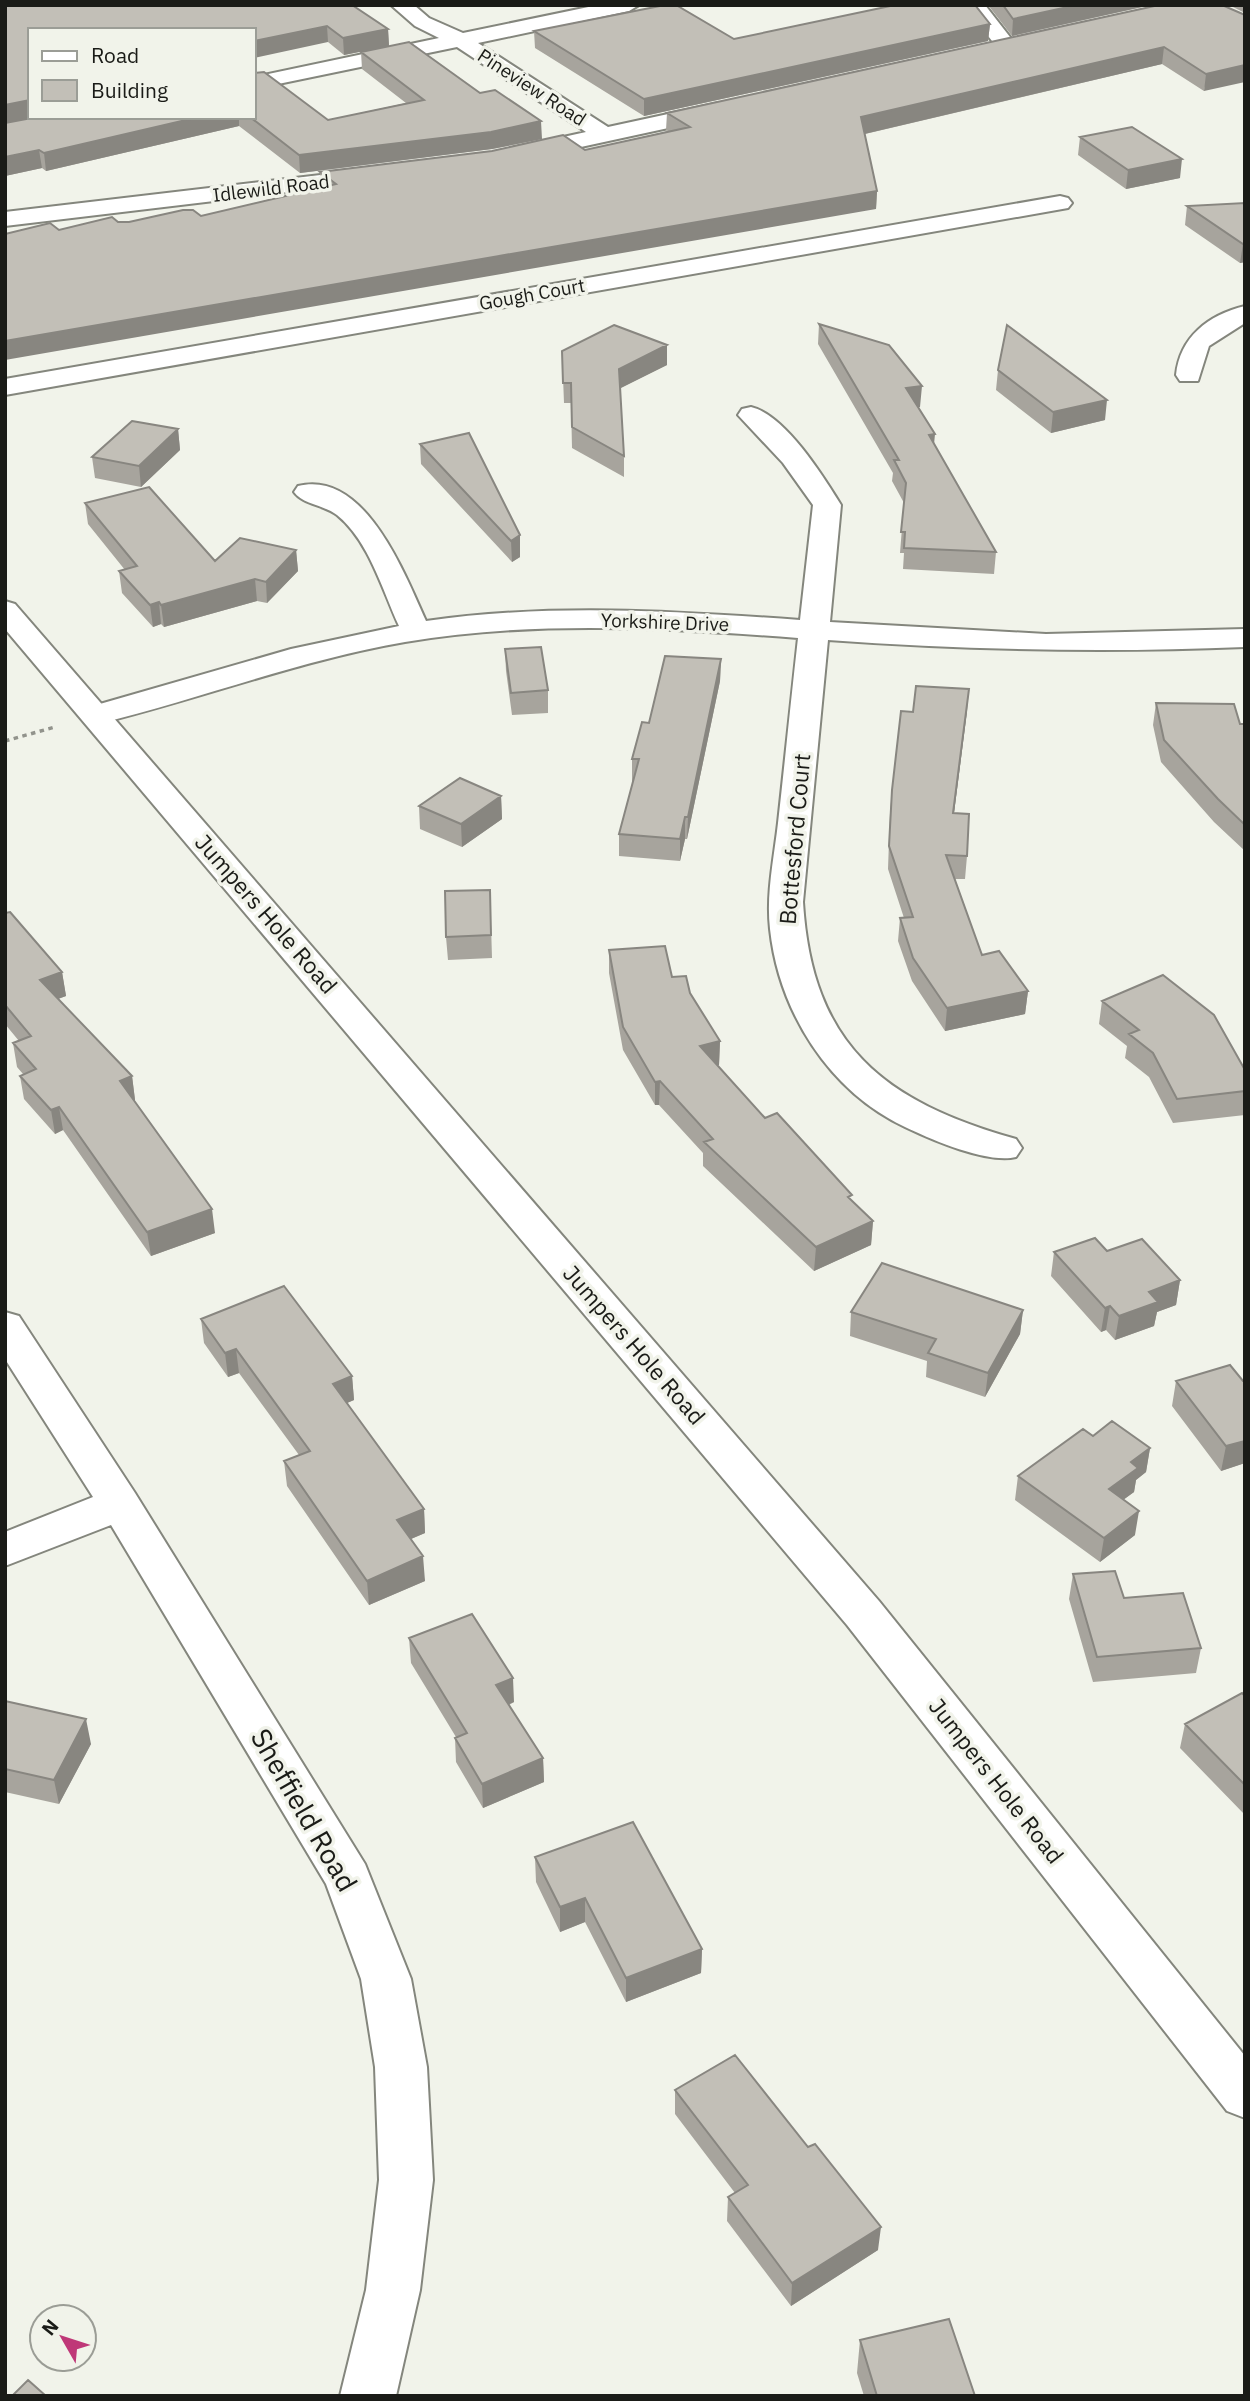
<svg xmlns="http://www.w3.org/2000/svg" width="1250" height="2401" font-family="'IBM Plex Sans',sans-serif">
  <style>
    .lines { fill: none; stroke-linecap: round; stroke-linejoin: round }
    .street-casing { stroke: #84867d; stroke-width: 4 }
    .secondary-casing { stroke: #84867d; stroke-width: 4 }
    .path { stroke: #92938c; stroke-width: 3.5; stroke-dasharray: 4.5 4.5; stroke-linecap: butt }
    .street { fill: #fff; fill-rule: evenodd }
    .secondary { fill: #fff; fill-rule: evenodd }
    .wall { fill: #a7a49d }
    .shaded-wall { fill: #888680 }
    .building { fill: #c2bfb7; stroke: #888680; stroke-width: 2 }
    .labels { text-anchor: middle; stroke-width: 7; stroke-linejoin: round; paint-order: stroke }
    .far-street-label { font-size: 19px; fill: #1a1b17; stroke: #f1f3ea }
    .street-label { font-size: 23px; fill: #1a1b17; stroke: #f1f3ea }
    .near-street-label { font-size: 28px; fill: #1a1b17; stroke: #f1f3ea }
  </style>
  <rect width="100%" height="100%" fill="#f1f3ea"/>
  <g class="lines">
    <defs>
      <path id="street" d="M391,5h23l15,13 34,15 135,-28h41l-10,6 -151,32 130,84 111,-24 11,7 -11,7 -198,43 -11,-7 3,-5 73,-16 -129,-85 -203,42v-12l185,-39 -24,-12z
        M964,5h21l32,41 -4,4h-14z
        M372,169l8,2 4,5 -4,5 -375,45v-14z
        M1060,196l8,2 4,5 -4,5 -1063,187v-16z
        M1245,306v17l-36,23 -11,35h-18l-4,-6c4,-38 32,-60 69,-69z
        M751,407c34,8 72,69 90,98l-11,117 216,12 199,-5v18c-140,6 -277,3 -417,-7l-25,262c9,145 82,200 213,237l6,9 -6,9c-28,7 -84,-17 -111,-30 -76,-36 -126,-115 -135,-198 -4,-35 4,-71 8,-106 7,-62 13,-124 20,-185 -130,-10 -263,-18 -393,4 -105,18 -205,57 -308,82l-11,-2 -5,-7 5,-7 205,-59 108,-23c-17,-37 -30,-85 -62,-111 -13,-10 -35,-11 -43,-23l4,-6c67,-17 107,89 128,135 124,-18 250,-10 374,-1l13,-115 -30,-42 -45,-48 4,-6z
        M5,1312l14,4 116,177 230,371 46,115 16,88 6,113 -13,110 -24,106h-56l26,-106 13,-110 -4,-113 -14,-88 -35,-95 -215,-359 -106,41v-34l88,-35 -88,-138z"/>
      <path id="secondary" d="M5,601l10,3 864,997 366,455v62l-18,-7 -380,-486 -842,-996z"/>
    </defs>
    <!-- street casing -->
    <use href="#street" class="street-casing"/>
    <!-- secondary casing -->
    <use href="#secondary" class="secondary-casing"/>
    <!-- path -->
    <path class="path" d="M5,741l50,-14"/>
    <!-- street -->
    <use href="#street" class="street"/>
    <!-- secondary -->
    <use href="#secondary" class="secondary"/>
  </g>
  <!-- wall -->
  <path class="wall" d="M5,5l383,24 1,17 -45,9 -16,-13z
    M988,5h163l-139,31z
    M1222,5l-18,86 -42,-27 -297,70 12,57 -1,18 -817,21 59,-8h11l72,-6 120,-29 -1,-15 265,-22 83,-19 -2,-1 1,-17z
    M1229,5h16v8z
    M990,24l-2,17 -344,75 -109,-68 -1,-17 200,8z
    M361,52l181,87 -50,10 -192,24 -61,-47 -193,45 -4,-3 -37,8 32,-59h217l74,3 78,-17 -44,-34z
    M1080,137l100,41 -54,11 -48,-34z
    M1245,203v59l-5,1 -55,-38 2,-19z
    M819,324l101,83h-2l16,37 62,108 -2,22 -91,-5 1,-16h-4l4,-50 -12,-22 1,-8 -75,-129z
    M667,345v20l-47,23 4,68v21l-52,-29 -1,-45h-7l-2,-52z
    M998,370l107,50 -54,13 -55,-43z
    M178,429l2,21 -39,37 -46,-9 -3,-21z
    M420,444l100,91v22l-8,5 -91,-98z
    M85,503l130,58 81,-11 2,21 -31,32 -10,-2 -93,26 -3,-3 -8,3 -31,-34 -3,-22 6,-1 -37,-46z
    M505,649l43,41v23l-36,2 -6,-44z
    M721,659l-1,22 -33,158h-2l-5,22 -61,-5v-22l14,-53h-1v-22l17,-36z
    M1156,703l84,21h5v127l-31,-29 -53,-60 -8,-37z
    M967,711l-13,102 13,43 -2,23h-10l27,76 46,36 -3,23 -80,17 -33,-50 -14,-40 2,-23h4l-16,-49 2,-56 2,-23 21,-78z
    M501,796l1,23 -40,28 -42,-18 -1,-23z
    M490,890l2,68 -44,2 -2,-23z
    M5,913l57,59 4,24 -8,3 74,77 3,24h-1l81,133 -64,23 -88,-126 -8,4 -31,-35 -4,-23 3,-2 -6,-7 -4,-24 6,-2 -14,-17z
    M609,950l63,27 18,16 30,48 -1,24h-2l48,53 108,103 -2,24 -57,26 -111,-105v-13l-44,-48h-4l-32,-55 -14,-77z
    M1102,1001l143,69v45l-72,8 -24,-46 -24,-19 2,-12 -28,-22z
    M1107,1251l73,29 -4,25 -19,7 -3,14 -39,14 -9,-10 -5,2 -50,-56 3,-24z
    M1023,1310l-3,24 -35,63 -59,-20 1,-16 -77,-25 1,-24z
    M201,1319l151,57 2,24 -7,3 77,106 1,24 -14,6 14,42 -56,24 -82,-119 -3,-25 15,-6 -60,-82 -11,4 -24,-34z
    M1176,1381h69v82l-24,8 -49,-65z
    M1093,1436l57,12 -4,24 -10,8 -2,12 -11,8 12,35 -35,27 -85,-62 3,-24z
    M1073,1574l51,24 77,50 -5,25 -103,9 -24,-83z
    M409,1638l105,64 -5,3 34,53 1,24 -61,26 -27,-46 -1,-24 1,-1 -45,-74z
    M1245,1696v119l-65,-67 5,-24z
    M5,1701l86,43 -32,60 -54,-12z
    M535,1857l167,92 -1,24 -75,29 -41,-80 -25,10 -24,-50z
    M675,2090l203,160 -87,56 -64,-85 1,-24 7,-4 -60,-79z
    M860,2340l115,56h-111l-7,-23z"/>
  <!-- shaded-wall -->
  <path class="shaded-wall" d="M1077,5h74l-139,31 1,-17z
    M990,24l-2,17 -344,75v-17z
    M327,26l1,16 -74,16v-17z
    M388,29l1,17 -45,9 -1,-17z
    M1164,47l-2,17 -302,71 1,-18z
    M1245,65v17l-41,9 2,-17z
    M30,100v17h6l-31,6v-18z
    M199,117h40v9l-193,45 -2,-18z
    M541,121l1,18 -50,10 -192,24 -1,-18z
    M39,150l3,18 -37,8v-19z
    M1182,159l-2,19 -54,11 2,-19z
    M877,191l-1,18 -871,151v-19z
    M1245,243v19l-5,1 3,-19z
    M667,345v20l-48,24v-20z
    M922,386l-2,21 -15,2 1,-21z
    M1107,400l-2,20 -54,13 2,-21z
    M178,429l2,21 -39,37 -2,-21z
    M935,434l-2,21 -4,-20z
    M520,535v22l-8,5 -1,-21z
    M296,550l2,21 -31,32 -1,-21z
    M255,579l2,22 -93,26 -3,-22z
    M159,602l2,22 -8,3 -3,-22z
    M721,659l-1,22 -33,158 1,-22z
    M969,689l-2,22 -16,125 2,-23z
    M501,796l1,23 -40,28 -1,-23z
    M685,817v22l-5,22v-22z
    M62,972l4,24 -22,8 -4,-24z
    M1028,991l-3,23 -80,17 2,-23z
    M720,1041l-1,24 -20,5 1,-24z
    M132,1076l3,24 -12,5 -3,-24z
    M660,1081l-1,24h-4v-23z
    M59,1107l4,23 -8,4 -4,-24z
    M212,1209l3,24 -64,23 -4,-24z
    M873,1221l-2,24 -57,26 2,-24z
    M1180,1280l-4,25 -19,7 -3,14 -39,14 4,-24 30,-24z
    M1110,1306l-4,24 -5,2 4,-24z
    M1023,1310l-3,24 -35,63 3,-24z
    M236,1349l3,24 -11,4 -3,-24z
    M352,1376l2,24 -19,8 -2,-24z
    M1245,1441v22l-24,8 5,-25z
    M1150,1448l-4,24 -10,8 -2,12 -29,21 4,-24 22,-27z
    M424,1509l1,24 -26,11 -2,-24z
    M1139,1511l-4,24 -35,27 4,-24z
    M423,1556l2,25 -56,24 -2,-24z
    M513,1678l1,24 -17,7 -1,-24z
    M86,1719l5,25 -32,60 -5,-24z
    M543,1758l1,24 -61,26 -1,-24z
    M585,1898v24l-25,10v-25z
    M702,1949l-1,24 -75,29v-24z
    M881,2227l-3,23 -87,56 1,-23z"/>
  <!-- building -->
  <path class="building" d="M5,5h347l36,24 -45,9 -16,-12 -73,15v-11h-224v70l-25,5z
    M665,5h11l58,34 161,-34h80l15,19 -346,75 -110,-68z
    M1003,5h74l-64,14z
    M1159,5h63l23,10v50l-39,9 -42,-27 -303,70 16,74 -872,150v-107l45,-11 9,7 53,-13 6,5h11l54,-12h10l8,6 135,-32 -16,-12 172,-21 71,-16 22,15 105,-23 -23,-14z
    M409,42l71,51 15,-3 46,31 -50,11 -192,23 -49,-38h4v-44l10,-1 64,48 96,-20 -63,-48z
    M37,117h162l-155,36 -5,-3 -34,7v-34z
    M1132,127l50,32 -54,11 -48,-33z
    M1245,203v40l-2,1 -56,-38z
    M819,324l70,21 33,41 -16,2 29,46 -6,1 67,117 -92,-4 1,-16h-4l5,-49 -12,-23h5z
    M614,325l53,20 -48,24 5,87 -52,-29 -1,-44h-8l-1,-32z
    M1007,325l100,75 -54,12 -55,-42z
    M132,421l46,8 -39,37 -47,-9z
    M469,433l51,102 -9,6 -91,-97z
    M149,487l66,74 25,-23 56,12 -30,32 -11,-3 -94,26 -2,-3 -9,3 -31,-34 18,-5 -52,-63z
    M541,647l7,43 -37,3 -6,-44z
    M665,656l56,3 -33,158h-3l-5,22 -61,-5 20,-75h-7l10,-37 7,1z
    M916,686l53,3 -16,124 16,1 -2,42 -21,-1 36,100 17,-4 29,40 -81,17 -34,-50 -13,-40 13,-1 -24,-71 3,-56 9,-79 12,1z
    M1156,703l78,1 6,20h5v101l-27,-26 -54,-59z
    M460,778l41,18 -40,28 -42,-18z
    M490,890l1,45 -45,2 -1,-46z
    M10,912l52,60 -22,8 92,96 -12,5 92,128 -65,23 -88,-125 -8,3 -31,-34 16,-7 -23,-26 18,-7 -26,-31v-92z
    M665,946l7,31 14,-1 4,17 30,48 -20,5 65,72 12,-5 75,82 -4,2 25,24 -57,26 -112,-105 9,-3 -53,-58 -5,1 -32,-55 -14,-77z
    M1163,975l51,40 31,55v21l-68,8 -24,-46 -24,-19 10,-4 -37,-29z
    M1095,1238l12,13 35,-12 38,41 -31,12 9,10 -39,14 -9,-10 -5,2 -51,-56z
    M882,1263l141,47 -35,63 -60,-20 8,-14 -85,-27z
    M284,1286l68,90 -19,8 91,125 -27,11 26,36 -56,25 -83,-120 26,-10 -74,-102 -11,4 -24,-34z
    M1230,1365l13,16h2v60l-19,5 -50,-65z
    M1112,1421l38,27 -19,14 7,6 -29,21 30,22 -35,27 -86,-62 65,-47 10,7z
    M1115,1571l9,27 59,-5 18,55 -104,9 -24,-83z
    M472,1614l41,64 -17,7 47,73 -61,26 -27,-46 12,-5 -58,-95z
    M1242,1693l3,3v89l-60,-61z
    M5,1701l81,18 -32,61 -49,-11z
    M633,1822l69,127 -76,29 -41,-80 -25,9 -25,-50z
    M735,2055l73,92 7,-3 66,83 -89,56 -64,-86 20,-12 -73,-95z
    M949,2319l26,77h-98l-17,-56z
    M28,2380l18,16h-34z"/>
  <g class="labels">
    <!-- far-street labels -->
    <g class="far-street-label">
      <text transform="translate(532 87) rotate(33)" y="7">Pineview Road</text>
      <text transform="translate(271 188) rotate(-7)" y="7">Idlewild Road</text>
      <text transform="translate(532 294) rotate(-10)" y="7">Gough Court</text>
      <text transform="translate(665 622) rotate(2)" y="7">Yorkshire Drive</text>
    </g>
    <!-- street labels -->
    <g class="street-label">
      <text transform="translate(795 839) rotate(-85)" y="8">Bottesford Court</text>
      <text transform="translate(266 914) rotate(49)" y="8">Jumpers Hole Road</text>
      <text transform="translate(634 1345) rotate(49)" y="8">Jumpers Hole Road</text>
      <text transform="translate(996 1781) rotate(52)" y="8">Jumpers Hole Road</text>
    </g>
    <!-- near-street labels -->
    <g class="near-street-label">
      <text transform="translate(304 1810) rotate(60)" y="10">Sheffield Road</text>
    </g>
  </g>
  <!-- border -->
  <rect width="1250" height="2401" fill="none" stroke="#1a1b17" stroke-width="14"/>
  <!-- legend -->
  <rect x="28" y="28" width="228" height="91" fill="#f1f3ea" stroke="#9b9d96" stroke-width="2"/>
  <rect x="42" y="51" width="35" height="10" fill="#ffffff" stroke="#9b9d96" stroke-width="2"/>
  <text x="91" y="63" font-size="21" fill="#1a1b17">Road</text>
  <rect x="42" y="80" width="35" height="21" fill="#c2bfb7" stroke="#9b9d96" stroke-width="2"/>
  <text x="91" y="98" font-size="21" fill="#1a1b17">Building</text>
  <!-- north arrow -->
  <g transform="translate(63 2338) rotate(309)"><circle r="33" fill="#f1f3ea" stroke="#9b9d96" stroke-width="2"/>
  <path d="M0-5L12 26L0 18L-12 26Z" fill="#bf3878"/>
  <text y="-10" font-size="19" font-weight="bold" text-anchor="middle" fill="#1a1b17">N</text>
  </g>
</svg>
